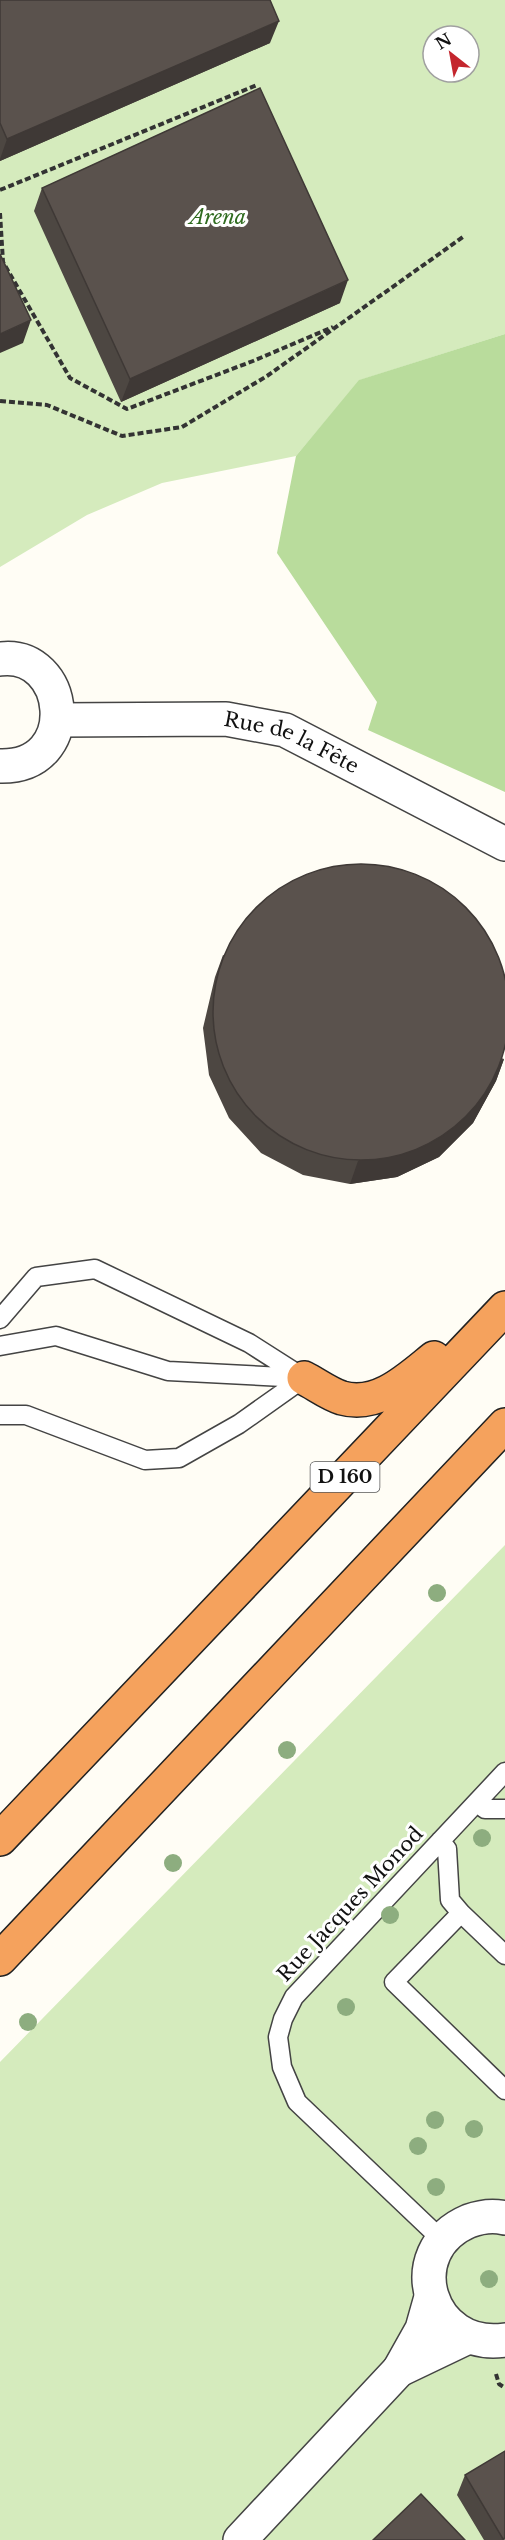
<svg xmlns="http://www.w3.org/2000/svg" width="505" height="2540" font-family="'Libre Baskerville',serif">
  <style>
    .green { fill: #d5ebbd; fill-rule: evenodd }
    .forest { fill: #b9dc9c }
    .lines { fill: none; stroke-linecap: round; stroke-linejoin: round }
    .lane-casing { stroke: #444; stroke-width: 21 }
    .street-casing { stroke: #444; stroke-width: 36 }
    .highway-casing { stroke: #222; stroke-width: 36 }
    .path { stroke: #333; stroke-width: 4; stroke-dasharray: 6 3; stroke-linecap: butt }
    .lane { stroke: #fff; stroke-width: 18 }
    .street { stroke: #fff; stroke-width: 33 }
    .highway { stroke: #f5a25d; stroke-width: 33 }
    .tree { fill: #8dad7f }
    .wall { fill: #4d4742 }
    .shaded-wall { fill: #3f3936 }
    .building { fill: #5a524d; stroke: #3f3936; stroke-width: 1.5 }
    .labels { text-anchor: middle; stroke-width: 6; stroke-linejoin: round; paint-order: stroke }
    .shield { fill: #fff; stroke: #585858; stroke-width: 1.5 }
    .shield-label { font-size: 18px; font-weight: bold; fill: #111 }
    .park-label { font-size: 20px; font-style: italic; fill: #2f6b1f; stroke: #fff }
    .street-label { font-size: 20px; fill: #111; stroke: #fff }
  </style>
  <rect width="100%" height="100%" fill="#fffdf5"/>
  <!-- green -->
  <path class="green" d="M0,0h505v334l-145,46 -64,76 -134,27 -75,32 -87,52zM433,36h36v36h-36z
    M505,1545v995h-505v-478z"/>
  <!-- forest -->
  <path class="forest" d="M505,334v458l-137,-62 9,-28 -100,-149 19,-97 63,-76z"/>
  <g class="lines">
    <defs>
      <path id="lane" d="M0,1319l36,-42 59,-8 154,74 55,35
        M0,1346l56,-10 112,35 134,7
        M0,1415h26l119,45 34,-2 60,-34 65,-46
        M477,1802l8,7h20
        M440,1841l7,8 3,51 11,13
        M505,1955l-44,-42 -67,69 111,108
        M442,2240l-145,-138 -15,-35 -4,-30 5,-18 11,-22 211,-225"/>
      <g id="street">
        <path d="M0,659c69,-9 83,109 0,107"/>
        <path id="s1" d="M58,720l168,-1 59,11 220,114"/>
        <path d="M505,2218c-12,-3 -25,-1 -36,3 -71,30 -40,130 36,119"/>
        <path d="M431,2297l-9,32 -23,41 69,-33"/>
        <path d="M240,2540l159,-170"/>
      </g>
      <path id="highway" d="M304,1378c12,6 25,16 38,20 36,10 66,-19 92,-40
        M0,1839l505,-531
        M0,1959l505,-534"/>
    </defs>
    <!-- lane casing -->
    <use href="#lane" class="lane-casing"/>
    <!-- street casing -->
    <use href="#street" class="street-casing"/>
    <!-- highway casing -->
    <use href="#highway" class="highway-casing"/>
    <!-- path -->
    <path class="path" d="M0,190l257,-105
      M0,213l3,49 67,116 57,31 126,-48 80,-34
      M0,401l47,4 75,31 60,-9 85,-51 196,-139
      M496,2374l3,10 6,4"/>
    <!-- lane -->
    <use href="#lane" class="lane"/>
    <!-- street -->
    <use href="#street" class="street"/>
    <!-- highway -->
    <use href="#highway" class="highway"/>
  </g>
  <!-- trees -->
  <g class="tree">
    <circle cx="437" cy="1593" r="9"/>
    <circle cx="287" cy="1750" r="9"/>
    <circle cx="482" cy="1838" r="9"/>
    <circle cx="173" cy="1863" r="9"/>
    <circle cx="390" cy="1915" r="9"/>
    <circle cx="346" cy="2007" r="9"/>
    <circle cx="28" cy="2022" r="9"/>
    <circle cx="435" cy="2120" r="9"/>
    <circle cx="474" cy="2129" r="9"/>
    <circle cx="418" cy="2146" r="9"/>
    <circle cx="436" cy="2187" r="9"/>
    <circle cx="489" cy="2279" r="9"/>
  </g>
  <!-- wall -->
  <path class="wall" d="M0,0l270,43 -270,118z
    M42,188l298,115 -219,99 -87,-191z
    M223,955l281,104 -8,22 -23,42 -34,34 -42,20 -47,7 -47,-9 -42,-22 -32,-35 -20,-43 -6,-47 12,-51z
    M465,2475l40,65h-21l-27,-45z"/>
  <!-- shaded-wall -->
  <path class="shaded-wall" d="M279,21l-9,22 -270,118v-2l7,-20z
    M348,280l-8,23 -219,99 9,-23z
    M31,320l-8,23 -23,10v-19z
    M504,1059l-8,22 -23,42 -34,34 -42,20 -47,7 8,-23z"/>
  <!-- building -->
  <path class="building" d="M0,0h270l9,21 -272,118 -7,-16z
    M260,88l88,192 -218,99 -88,-191z
    M0,254l31,66 -31,14z
    M213 1012a148 148 0 1 1 296 0a148 148 0 1 1-296 0Z
    M505,2451v87l-2,1 -38,-64z
    M421,2494l44,46h-92z"/>
  <g class="labels">
    <!-- shield labels -->
    <rect class="shield" x="310.5" y="1462" width="69" height="30" rx="4.5"/>
    <g class="shield-label">
      <text x="345" y="1483">D 160</text>
    </g>
    <!-- park labels -->
    <g class="park-label">
      <text x="218" y="224">Arena</text>
    </g>
    <!-- street labels -->
    <g class="street-label">
      <text dy="7" stroke="none"><textPath href="#s1" startOffset="238">Rue de la Fête</textPath></text>
      <text transform="translate(350 1904) rotate(-47)" y="7">Rue Jacques Monod</text>
    </g>
  </g>
  <!-- north arrow -->
  <g transform="translate(451 54) rotate(329)"><circle r="28" fill="#ffffff" stroke="#a0a0a0" stroke-width="1.5"/>
  <path d="M0-4.5L10 22L0 15L-10 22Z" fill="#c4262e"/>
  <text y="-9" font-size="16" font-weight="bold" text-anchor="middle" fill="#111111">N</text>
  </g>
</svg>
